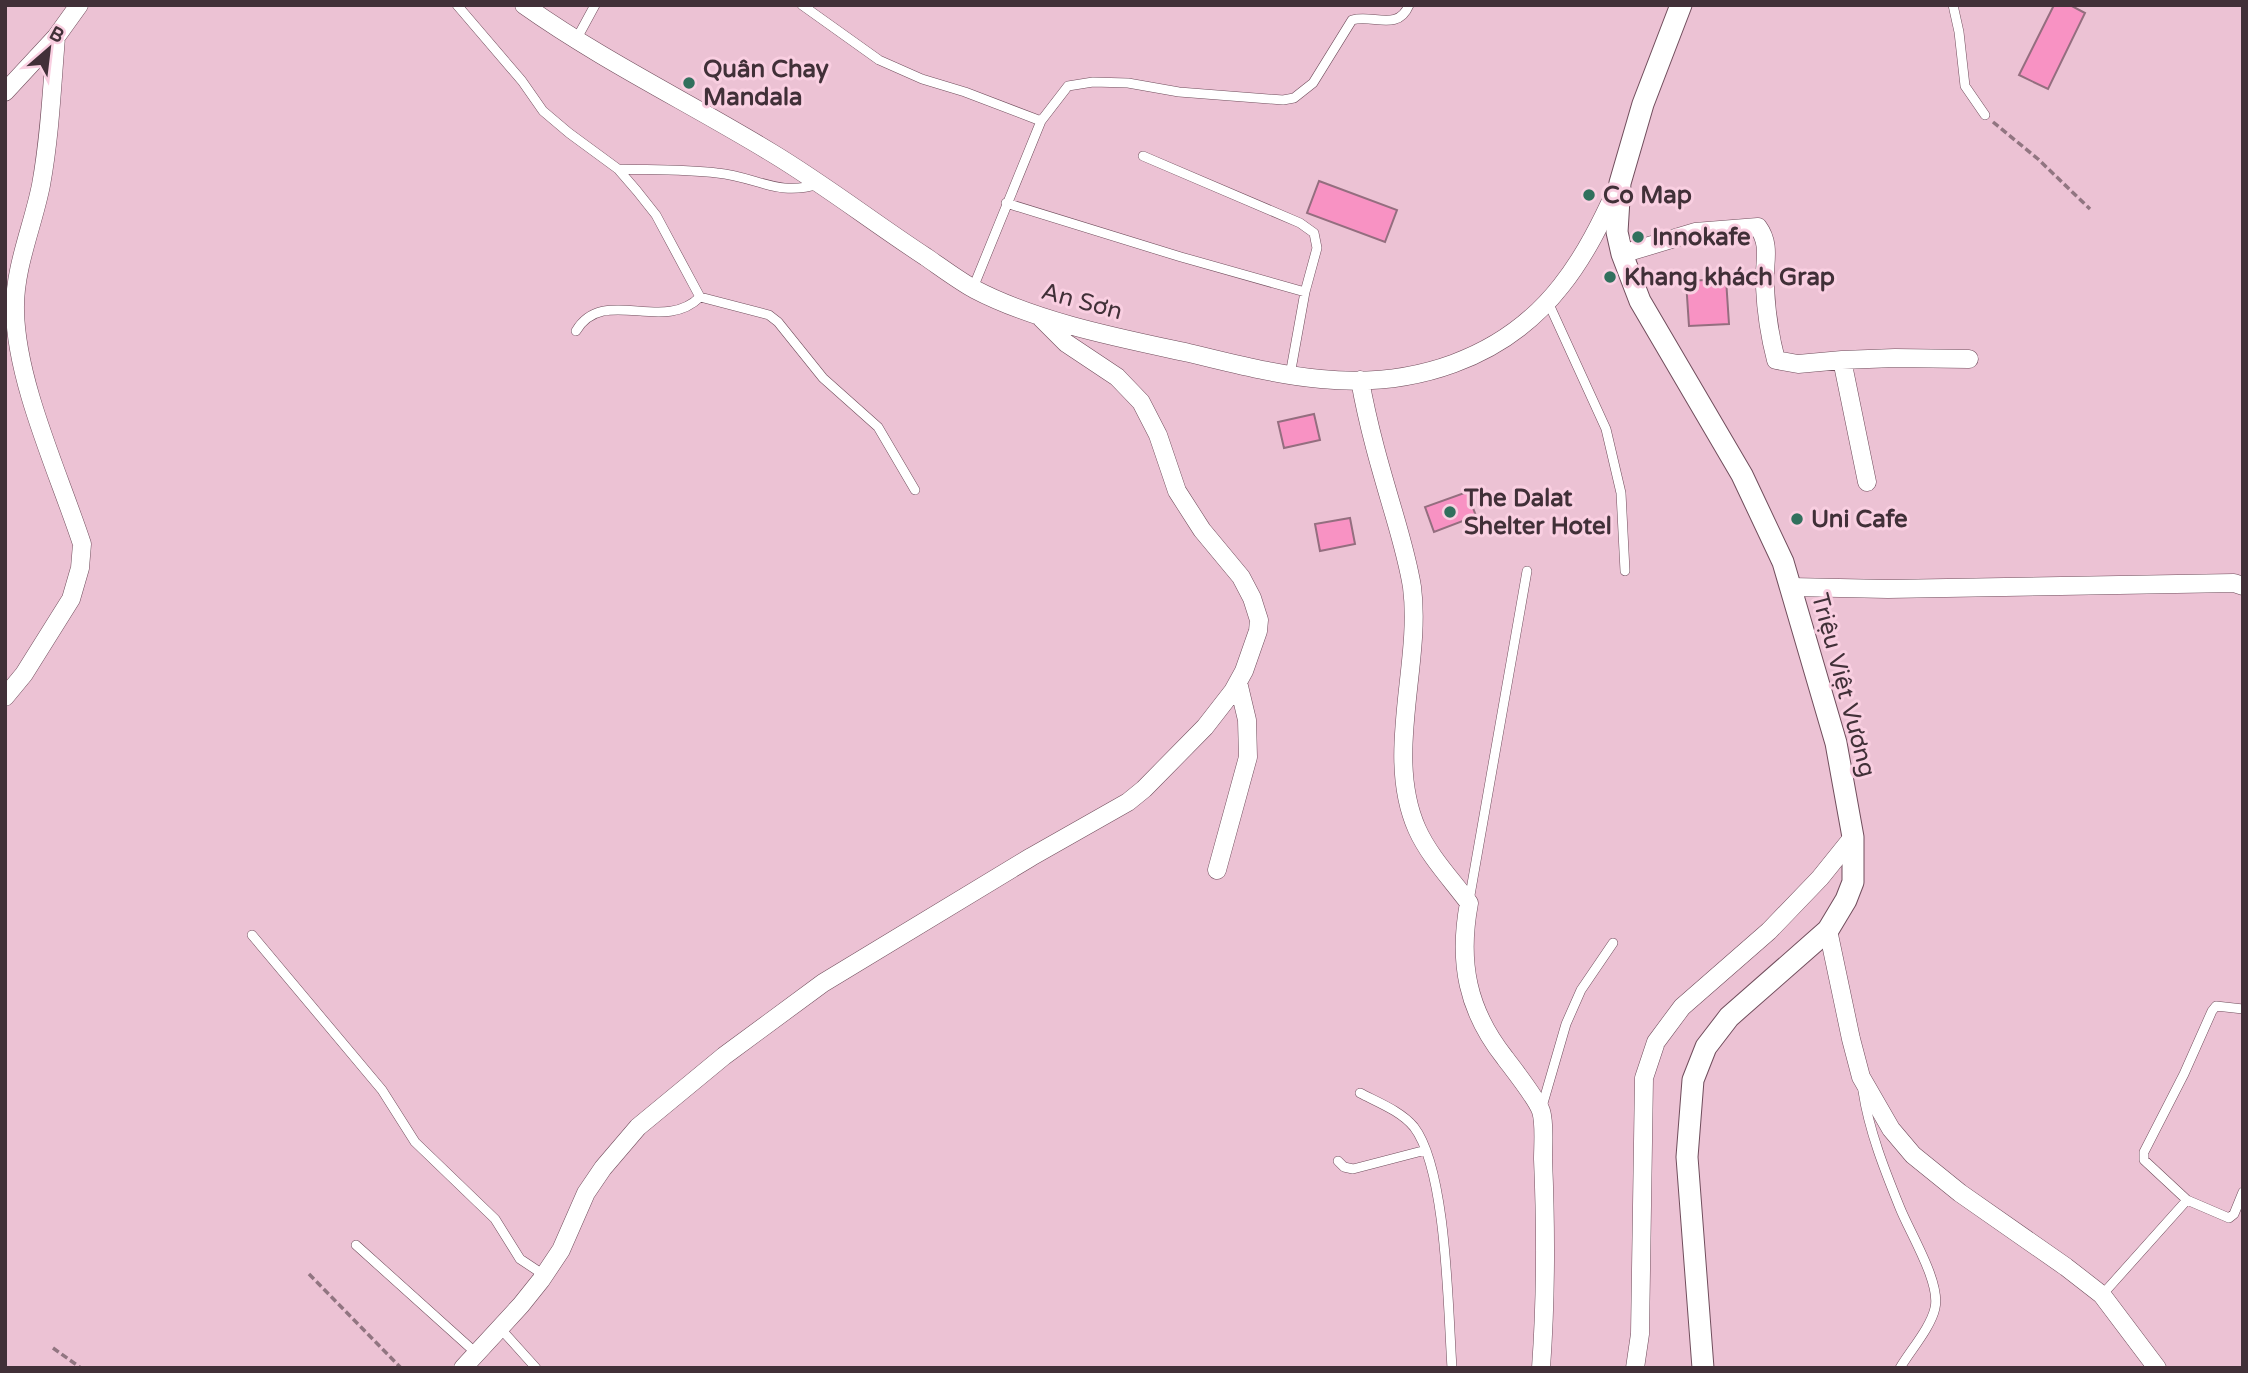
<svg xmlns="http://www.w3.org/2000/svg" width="2248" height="1373" font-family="'Varela Round',sans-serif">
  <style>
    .building { fill: #f892c3; stroke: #946e7f; stroke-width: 2 }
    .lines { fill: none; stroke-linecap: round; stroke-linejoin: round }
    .service-casing { stroke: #704d5c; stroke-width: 10 }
    .minor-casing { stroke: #704d5c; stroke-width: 19 }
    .tertiary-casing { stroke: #704d5c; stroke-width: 23 }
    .path { stroke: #917581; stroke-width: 3.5; stroke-dasharray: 7 3.5; stroke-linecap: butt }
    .service { stroke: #fff; stroke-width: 9 }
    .minor { stroke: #fff; stroke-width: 18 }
    .tertiary { stroke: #fff; stroke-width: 21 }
    .poi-dot { fill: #31705d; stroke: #f9cfe1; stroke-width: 2.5 }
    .labels { text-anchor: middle; stroke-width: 6; stroke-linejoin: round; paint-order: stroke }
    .poi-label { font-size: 24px; font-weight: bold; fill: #413038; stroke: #f9cfe1; text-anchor: start }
    .street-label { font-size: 24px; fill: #413038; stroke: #f9cfe1 }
  </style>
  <rect width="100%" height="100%" fill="#ecc2d4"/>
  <!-- building -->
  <path class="building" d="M2054,5h16l15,8 -37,76 -29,-14z
    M1319,181l78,29 -12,32 -78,-29z
    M1726,279l3,45 -40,2 -3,-45z
    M1314,414l6,26 -36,8 -6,-26z
    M1467,492l9,24 -42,16 -9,-25z
    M1350,518l5,26 -35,7 -5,-27z"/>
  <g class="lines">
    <defs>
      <path id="service" d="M457,5l65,76 21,30 26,22 49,36 19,22 19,24 44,82 69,18 9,7 45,56 55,49 37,63
        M802,5l77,55 43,19 43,13 76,29 -68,167
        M1953,5l6,27 6,54 20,29
        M576,40l19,-35
        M1041,121l27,-35 25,-4 35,1 51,9 104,8 11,-2 19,-15 39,-63c21,-6 46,12 57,-15
        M1143,156l157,67 14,10 3,15 -12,44 -15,83
        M618,169c33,1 66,0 99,4 41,4 60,24 102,11
        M1006,203l175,54 124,35
        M1548,302l58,127 15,64 4,78
        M576,331c27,-46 87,3 124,-34
        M1469,901l58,-330
        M252,935l130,155 33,52 80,77 25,40 24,16
        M1863,1091c6,40 22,80 37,117 10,25 41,75 35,100 -4,19 -25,43 -35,60
        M1360,1093c17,9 41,18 54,34 33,43 34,184 38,241
        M1541,1110l25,-86 15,-34 32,-47
        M1338,1161l6,6 9,2 73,-19
        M2187,1200l42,18 5,-4 9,-22
        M356,1245l120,108
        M2102,1295l85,-95 -43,-40v-8l40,-78 28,-63 4,-5 27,3
        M500,1328l36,40"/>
      <path id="minor" d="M524,5c79,56 166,98 248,148 53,32 102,70 154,104 16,11 32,23 48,32 63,33 145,49 215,64 43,10 87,22 132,26 91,9 182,-19 240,-93 24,-30 41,-65 57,-100
        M5,92l51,-55 23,-32
        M1622,254l73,-22 63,-5c14,19 5,38 7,60 1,24 5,50 11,73l22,4 44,-4
        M1360,380c8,46 21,90 34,134 7,24 14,48 18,73 10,77 -28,168 5,242 12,27 35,51 52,74 -11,59 -2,107 36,155 9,12 32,41 36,53 4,12 2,35 2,48 3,70 3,140 -2,209
        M1867,482l-25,-122 53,-2 74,1
        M1791,587l97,2 346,-6 9,3
        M5,697l19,-23 47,-75 9,-31 2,-24c-23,-70 -66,-162 -67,-234 -1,-42 18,-84 26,-125 9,-49 11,-99 15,-148
        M1217,870l31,-113 -1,-37 -9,-38
        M1828,930l23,109 10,38 30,52 22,26 47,38 106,74 36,28 55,73
        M463,1368l58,-63 20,-25 20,-30 25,-57 17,-25 35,-41 86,-71 99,-73 208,-126 97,-55 16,-13 61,-62 28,-36 11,-20 14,-40 1,-11 -7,-22 -11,-21 -39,-47 -25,-39 -19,-56 -17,-33 -24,-25 -51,-34 -26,-26
        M1635,1368l5,-34 4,-256 12,-36 26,-35 87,-76 51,-53 33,-41"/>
      <path id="tertiary" d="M1681,5l-38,99 -23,79 -3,49 5,22 18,47 102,174 41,87 53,181 17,94v45l-7,18 -18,30 -99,87 -23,30 -13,33 -6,77 16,211"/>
    </defs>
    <!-- service casing -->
    <use href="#service" class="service-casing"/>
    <!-- minor casing -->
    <use href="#minor" class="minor-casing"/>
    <!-- tertiary casing -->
    <use href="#tertiary" class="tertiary-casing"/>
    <!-- path -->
    <path class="path" d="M1993,122l45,37 52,50
      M309,1274l92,94
      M53,1348l28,20"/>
    <!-- service -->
    <use href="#service" class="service"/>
    <!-- minor -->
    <use href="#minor" class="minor"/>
    <!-- tertiary -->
    <use href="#tertiary" class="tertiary"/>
  </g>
  <!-- markers -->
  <g class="poi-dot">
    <circle cx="689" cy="83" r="7"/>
    <circle cx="1589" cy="195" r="7"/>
    <circle cx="1638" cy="237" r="7"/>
    <circle cx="1610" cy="277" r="7"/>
    <circle cx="1450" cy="512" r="7"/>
    <circle cx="1797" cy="519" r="7"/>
  </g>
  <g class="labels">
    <!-- poi labels -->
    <g class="poi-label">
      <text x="703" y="77">Quân Chay<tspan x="703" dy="28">Mandala</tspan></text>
      <text x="1603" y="203">Co Map</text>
      <text x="1652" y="245">Innokafe</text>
      <text x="1624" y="285">Khang khách Grap</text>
      <text x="1464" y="506">The Dalat<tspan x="1464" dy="28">Shelter Hotel</tspan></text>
      <text x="1811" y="527">Uni Cafe</text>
    </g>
    <!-- street labels -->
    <g class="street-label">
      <text transform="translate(1082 301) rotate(15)" y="8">An Sơn</text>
      <text transform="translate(1844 685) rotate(75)" y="8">Triệu Việt Vương</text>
    </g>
  </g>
  <!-- border -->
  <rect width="2248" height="1373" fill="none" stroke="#413038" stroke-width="14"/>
  <!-- north arrow -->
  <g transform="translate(49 49) rotate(28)" stroke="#f9cfe1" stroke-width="5" paint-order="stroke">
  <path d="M0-5L12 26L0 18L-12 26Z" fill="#413038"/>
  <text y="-10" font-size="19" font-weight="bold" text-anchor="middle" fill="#413038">B</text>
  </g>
</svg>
